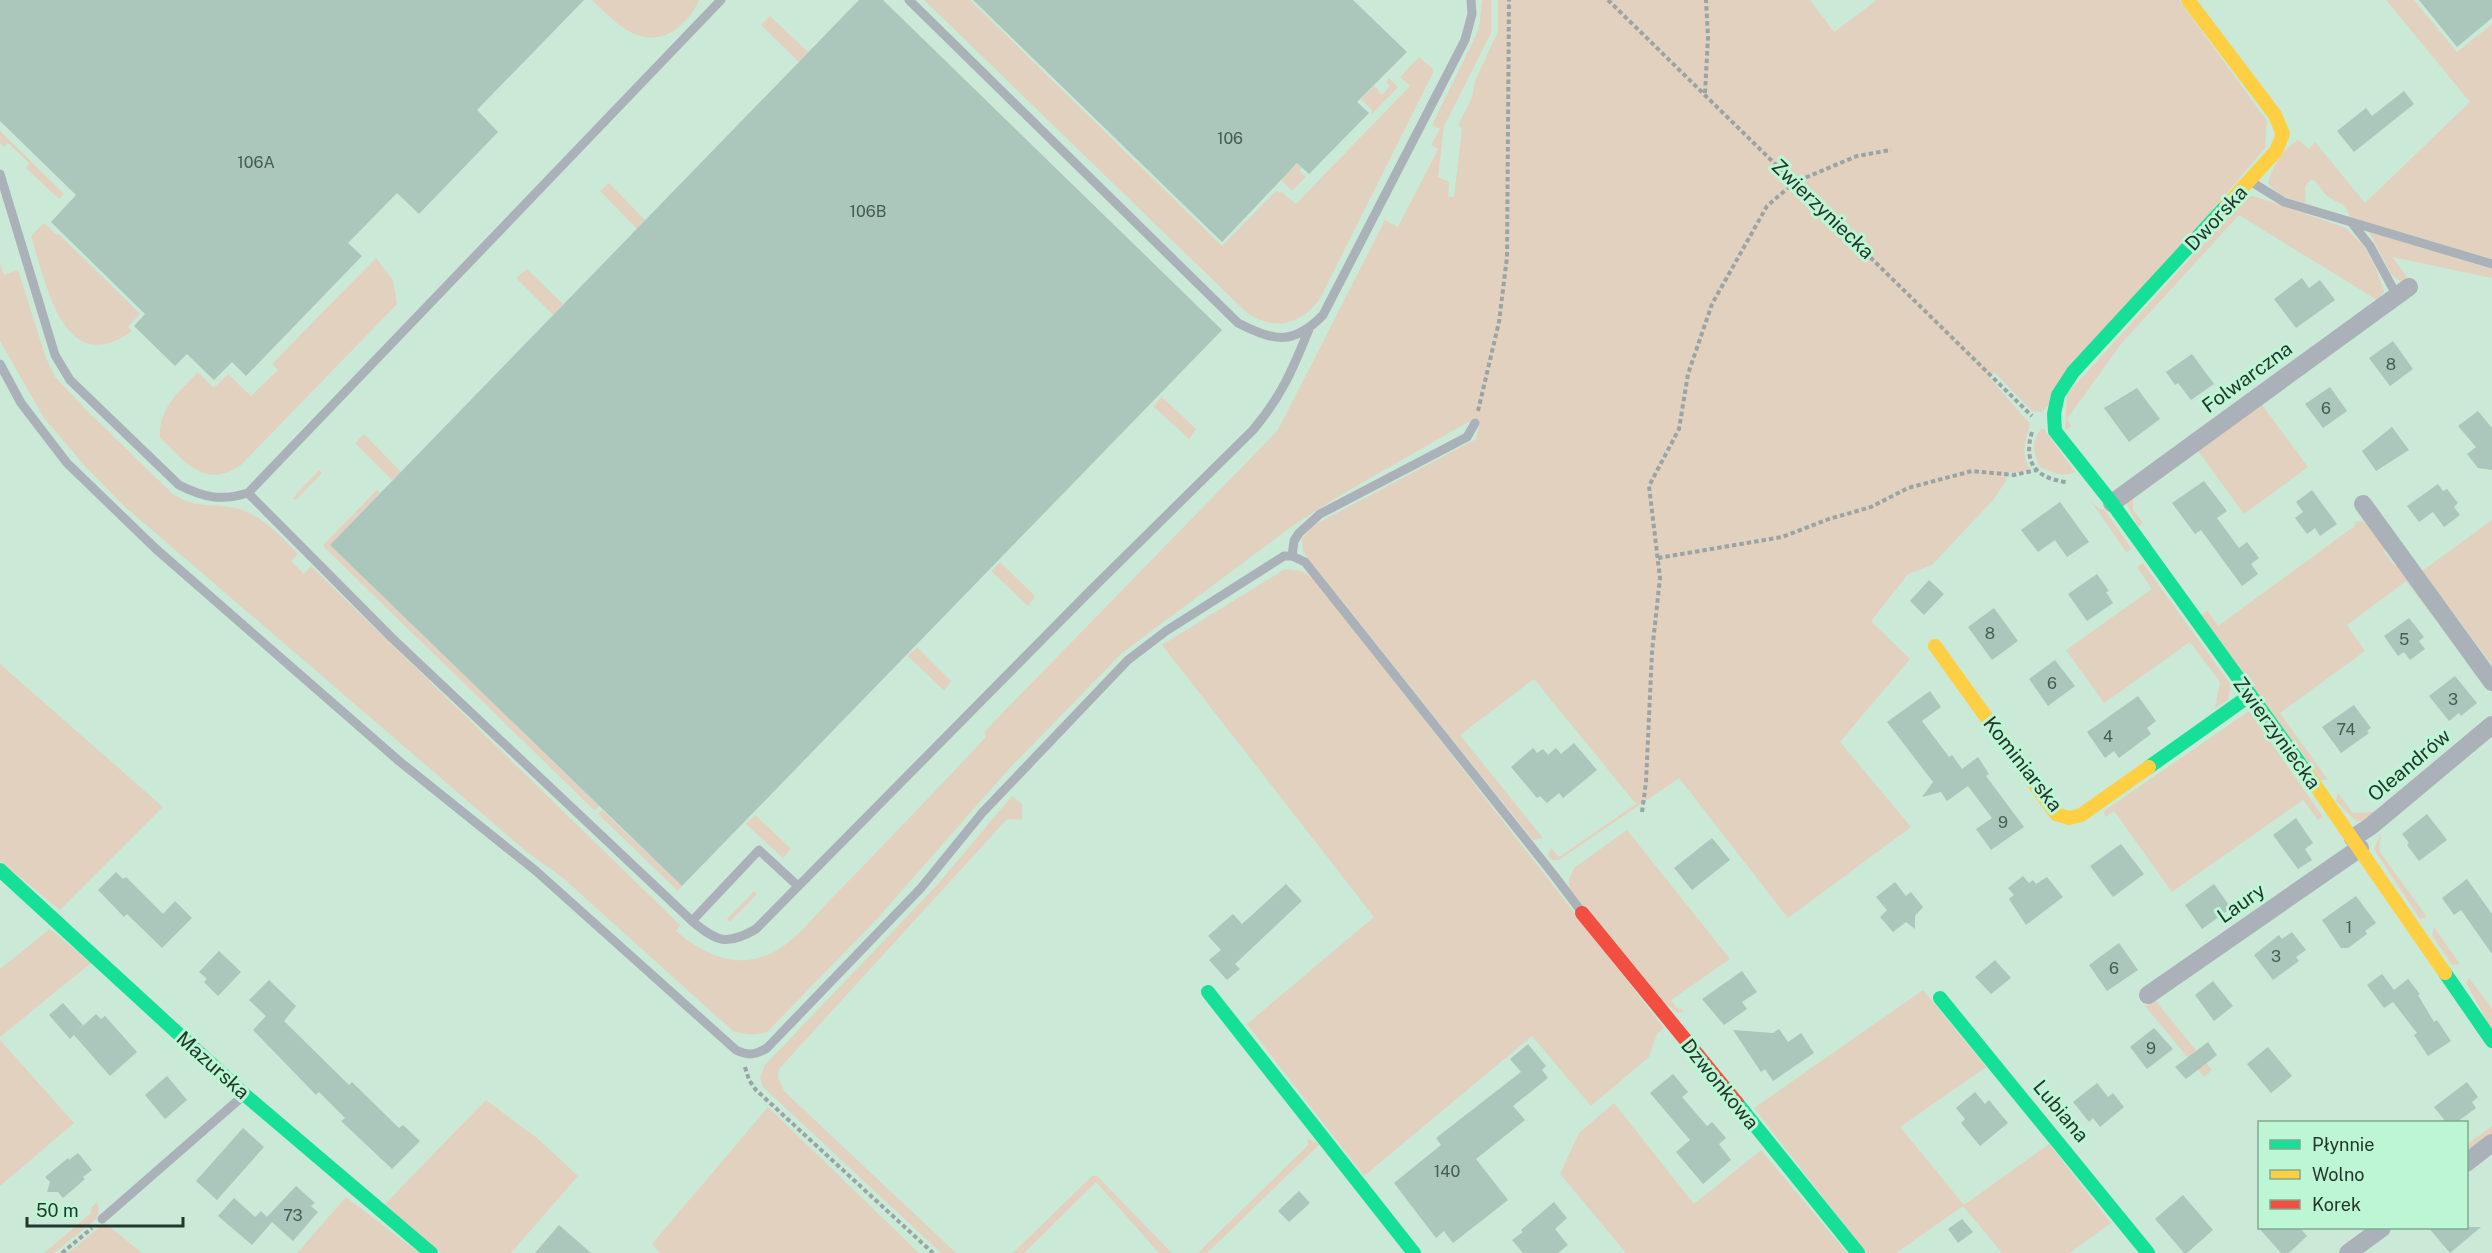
<svg xmlns="http://www.w3.org/2000/svg" width="2492" height="1253" font-family="'Public Sans',sans-serif">
  <style>
    .green { fill: #e3d1bf }
    .building { fill: #abc6bb }
    .lines { fill: none; stroke-linecap: round; stroke-linejoin: round }
    .path { stroke: #9aa4a5; stroke-width: 4; stroke-dasharray: 4.5 3; stroke-linecap: butt }
    .lane { stroke: #abb1b8; stroke-width: 9 }
    .street { stroke: #abb1b8; stroke-width: 18 }
    .fast { stroke: #16e098; stroke-width: 14 }
    .slow { stroke: #ffcf43; stroke-width: 14 }
    .jam { stroke: #f24e42; stroke-width: 14 }
    .labels { text-anchor: middle; stroke-width: 6; stroke-linejoin: round; paint-order: stroke }
    .number-label { font-size: 16px; fill: #445b4f }
    .street-label { font-size: 20px; fill: #21372b; stroke: #bdf6d4 }
  </style>
  <rect width="100%" height="100%" fill="#cae9d7"/>
  <!-- green -->
  <path class="green" d="M592,0h107c-6,14 -15,24 -27,32 -33,18 -58,-11 -80,-32z
    M924,0h46l252,246 54,-55 7,2 13,11 114,-118 -10,-9 19,-20 14,12v4l-113,226c-20,26 -46,33 -74,13z
    M1482,0h9v33l-47,93 -6,51 11,5 -1,15h6l8,-69 -4,-3 14,-27 3,-17 23,-50v-31h312l24,32 43,-32h302l88,121 -2,27 -217,258 -7,6 -9,-1 -38,-39 -5,5 41,47c-4,16 -10,30 0,45l-11,4 -11,-1 -2,9 -13,19 -61,65 -24,9 -37,47 39,38 -70,83 71,85 -123,91 -109,-140 -120,82h-7l-4,-4 3,-8 8,9 77,-53 -102,-125 -74,56 83,103 -10,2 -224,-280 -6,-9 -1,-13 12,-13 162,-86 4,-17h-12l-134,77 -43,28 -169,126 -114,117 -133,151 -108,111c-13,4 -21,3 -34,-1l-170,-153 -36,-26 -403,-346 -39,-40 -41,-48 -44,-77v-77l4,11 14,-5 28,88 9,19 31,33 87,84c23,15 37,9 62,14 27,6 44,27 63,46l-7,7 13,13 7,-8 369,359 -4,6c26,22 57,38 91,24 26,-10 46,-38 65,-57 52,-53 103,-107 154,-161l-2,-5 294,-302 107,-210 13,7 36,-70 4,-8 -7,-4 9,-16 -8,-4 47,-96z
    M2386,0h28l43,52 35,-28v235l-142,-41c-5,-17 -9,-12 -21,-21 -5,-3 -10,-11 -14,-16l-4,-1 -6,6 1,15 -2,2c-15,-4 -27,-8 -36,-20 3,-15 16,-35 30,-43l11,9 6,-7 50,61 105,-101z
    M770,16l38,36 -9,10 -38,-37z
    M1389,78l9,9 -27,28 1,-5 -11,-11 13,-13 8,9 8,-9 -4,-4z
    M0,131l64,63 -5,5 -33,-31 3,-5 -21,-20 -4,4 -4,-4z
    M1297,164l5,4 -3,3 7,6 -14,14 -11,-11z
    M609,183l36,37 -8,9 -37,-38z
    M2253,196l93,32 17,17 12,21 9,25 -7,9 -138,-85 -118,129 -54,75 4,7 -6,4 2,-36 179,-197z
    M44,223l13,12 2,-1 81,80 -12,13 4,4c-69,50 -86,-49 -101,-95z
    M2369,232l123,37v9l-100,-21 16,21 -7,4 -10,-8z
    M376,258l17,22 4,24 -156,161c-36,25 -55,-3 -81,-27 -2,-30 19,-46 38,-66l16,16 14,-14 23,22 27,-26 -6,-6z
    M527,269l36,35 -10,11 -37,-37z
    M1162,397l34,32 -7,10 -36,-33z
    M2260,402l48,65 -64,47 -46,-63 -65,47v12l10,13 -5,4 -12,-25z
    M2041,429h3l31,43c-11,6 -25,0 -35,-5 -7,-13 -9,-26 1,-38z
    M364,434l37,38 -9,8 -37,-37z
    M319,470l3,3 -26,27 -3,-2z
    M377,490l3,3 -50,52 269,261 -4,5 -271,-264v-3z
    M2090,500l9,9h5l27,39 -4,5z
    M2492,520v145l-70,-94z
    M2361,521l7,4 18,23 -2,4 11,14 5,-1 35,46 -3,4 -26,-34 -59,44 18,26 -85,62 48,67h-9l-118,-164 6,-6 11,16 138,-101 -2,-3z
    M1000,562l35,34 -7,10 -37,-35z
    M2143,563l88,122 -3,15 -13,8 5,-26 -30,-40 -86,61 -38,-53 86,-61 -15,-22z
    M1285,569l17,2 15,11 347,446 -7,6 -8,23 -58,49 -59,-70 -168,140 -117,-152 127,-107 -212,-272z
    M917,647l34,34 -7,10 -36,-35z
    M0,664l163,143 -103,103 -60,-49z
    M2249,711l74,106 -5,3 -15,-20 -131,92 -58,-81 -9,6 -1,-6z
    M2338,793l15,20 22,-1 -11,9h-8l-20,-20z
    M1012,796l10,8v16l-15,-1 -228,250 -1,9 6,13 172,162h-15l-178,-166 -3,-9 5,-13 173,-181z
    M602,810l80,76 -4,5 -80,-77z
    M755,815l36,34 -8,9 -37,-34z
    M1627,830l103,129 -59,41 5,7 9,4 -7,2 -25,-19 -84,-106v-9l5,-11z
    M2381,833l-2,18 48,66 -7,2 -46,-70z
    M754,891l3,3 -27,28 -3,-3z
    M2434,927l26,37 -8,1 -20,-30z
    M50,929l41,34 -91,74v-68z
    M2469,978l23,31v21l-26,-47z
    M1923,990l63,77 -86,60 64,78 85,-61 62,79 -42,30h-67l-39,-47 -67,47h-30l-112,-145z
    M2155,1000l57,70 -8,7 -59,-71z
    M0,1040l74,83 -74,63z
    M486,1100l51,38 41,38 -67,77h-70l-57,-48z
    M1614,1103l80,101 67,-54 86,103h-221l-66,-79 19,-41z
    M768,1107l151,146h-259l-8,-9z
    M2492,1126v9l-25,20 -1,-10z
    M1308,1139l12,5 -113,109h-9l110,-108z
    M1092,1176h5l75,77h-13l-63,-71 -72,71h-11z
    M346,1197l73,56h-122z
    M97,1202l2,9 -3,8 -42,34h-10l46,-39 2,-7z
    M105,1223l37,30h-74z"/>
  <!-- building -->
  <path class="building" d="M0,0h584l-107,110 21,22 -79,82 -22,-21 -49,50 14,13 -116,120 -14,-14 -18,18 -27,-26 -12,12 -41,-40 11,-12 -94,-92 25,-27 -76,-74z
    M859,0h24l339,330 -540,556 -352,-341z
    M973,0h380l54,52 -50,50 12,11 -60,61 -12,-11 -75,79z
    M2419,0h73v18l-35,29z
    M2404,91l10,13 -60,48 -17,-21 29,-23 6,8z
    M2302,278l7,10 11,-8 15,20 -39,28 -22,-29z
    M2393,341l20,28 -23,17 -21,-28z
    M2192,354l22,30 -23,16 -13,-17 -3,2 -9,-13z
    M2330,387l17,24 -24,17 -18,-24z
    M2137,388l23,31 -31,23 -25,-34z
    M2478,411l14,17v42l-14,-2 -11,-14 9,-7 -18,-21z
    M2392,427l17,23 -33,21 -14,-20z
    M2204,481l23,30 -10,7 22,30 8,-6 12,16 -8,6 7,10 -16,12 -41,-56 -6,4 -23,-31z
    M2438,484l5,7 4,-2 11,14 -4,4 6,8 -16,12 -11,-15 -14,10 -12,-16z
    M2312,490l25,34 -17,12 -5,-8 -8,6 -12,-16 8,-6 -7,-10z
    M2060,502l29,40 -22,15 -12,-17 -17,12 -17,-22z
    M2097,574l12,17 -3,1 7,11 -26,18 -19,-27z
    M1929,580l15,14 -20,21 -14,-14z
    M1994,608l24,33 -26,19 -24,-33z
    M2409,618l15,19 -5,4 6,8 -15,11 -6,-8 -6,4 -14,-20z
    M2055,660l20,26 -27,20 -19,-27z
    M2455,676l22,27 -16,13 -2,-3 -10,8 -20,-25z
    M1930,691l11,16 -19,14 27,36 3,-2 10,14 16,-12 11,17 -3,2 38,51 -33,23 -15,-21 16,-11 -24,-32 -21,15 -6,-9 -19,5 11,-15 -46,-60z
    M2138,696l18,25 -9,7 4,6 -32,24 -5,-7 -9,7 -18,-26z
    M2354,705l17,23 -4,3 2,2 -28,20 -19,-26z
    M1574,743l23,27 -34,28 -4,-5 -12,10 -7,-7 -3,2 -26,-31 22,-19 4,5 6,-4 5,6 8,-7 5,6z
    M2427,814l20,26 -28,21 -12,-16 2,-2 -7,-9z
    M2296,818l17,25 -8,6 7,11 -14,9 -25,-34z
    M1712,838l18,22 -38,30 -18,-22z
    M2121,844l23,30 -31,23 -23,-31z
    M116,872l7,7 3,-2 37,37 12,-13 17,17 -30,30 -35,-34 -3,3 -26,-27z
    M2023,876l6,7 4,-3 3,4 11,-7 16,20 -37,28 -17,-26 5,-4 -6,-7z
    M2467,879l25,35v40l-31,-44 -7,5 -12,-17z
    M1895,882l11,14 5,-4 12,15 -8,9v13l-9,-7 -13,10 -13,-15 7,-7 -11,-13z
    M1286,884l16,17 -67,63 5,5 -13,11 -18,-20 12,-10 -13,-14 25,-22 9,10z
    M2214,884l17,24 -29,21 -17,-24z
    M2356,896l20,27 -11,8 2,3 -19,14h-7l-19,-28z
    M2292,932l14,18 -10,7 3,4 -26,19 -19,-25 25,-20 3,4z
    M2119,943l19,27 -31,21 -18,-26z
    M219,951l22,21 -23,24 -14,-14 3,-3 -8,-7z
    M1995,960l16,18 -20,16 -16,-17z
    M1742,971l15,21 -15,10 5,7 -23,16 -22,-26z
    M2382,974l12,16 14,-11 12,15 -2,1 16,27 3,-2 14,21 -23,15 -14,-21 3,-2 -24,-31 -9,6 -17,-23z
    M269,980l27,26 -12,15 65,64 3,-3 47,46 4,-3 17,16 -28,28 -51,-48 4,-3 -26,-26 -3,3 -63,-65 13,-14 -17,-16z
    M2213,981l20,25 -19,15 -19,-26z
    M63,1003l20,22 -7,7 20,-18 5,5 4,-3 32,36 -27,24 -36,-41 -4,4 -21,-24z
    M2154,1028l19,21 -26,20 -17,-22z
    M1779,1029l9,13 13,-9 13,20 -41,28 -8,-12 -4,3 -28,-42 40,3z
    M2208,1042l9,13 -31,24 -11,-12z
    M1528,1044l18,22 -4,4 6,8 -35,28 12,14 -49,39 32,41 -55,43 -9,-12 -8,7 -42,-55 47,-38 -5,-7 85,-66 -11,-13z
    M2268,1047l24,29 -21,17 -24,-29z
    M1673,1074l15,18 -6,5 25,29 5,-4 14,16 -7,6 12,16 -28,24 -27,-32 14,-12 -40,-47z
    M167,1076l20,24 -22,19 -20,-24z
    M2467,1082l11,15 -6,5 4,6 -19,14h-11l-12,-15z
    M2097,1083l11,14 5,-4 11,14 -24,20 -7,-9 -4,4 -16,-20z
    M1975,1092l10,12 4,-4 19,23 -28,23 -19,-23 4,-4 -9,-11z
    M243,1128l21,19 -47,53 -21,-19z
    M78,1153l14,17 -9,7 2,2 -22,19 -5,-6h-11l3,-10 -5,-5 23,-19 1,2z
    M296,1186l19,17 -4,3 7,6 -25,29 -21,-19 -20,23 -34,-29 16,-18 21,19 6,-6 6,6z
    M1299,1191l11,12 -21,19 -11,-11z
    M2183,1195l30,35 -26,23h-3l-29,-34z
    M1554,1202l13,16 -12,11 13,16 -10,8h-35l-11,-13 11,-8 -2,-2z
    M1962,1219l11,13 -15,11 -10,-14z
    M559,1225l32,28h-56z
    M2258,1227h41l8,9 -18,17h-8z
    M2428,1227h53l-31,26z"/>
  <g class="lines">
    <!-- path -->
    <path class="path" d="M1608,0l424,416
      M1705,93l3,-56 -2,-37
      M1478,411l21,-89 8,-65 2,-257
      M2032,432c-9,30 3,46 34,50
      M1658,558l124,-21 47,-18 42,-12 37,-19 64,-17 42,4 22,-5
      M1642,812l4,-30 6,-130 8,-74 -11,-92 30,-57 9,-55 24,-70 55,-98 28,-24 62,-26 34,-6
      M745,1067l4,13 7,10 177,163
      M62,1253l30,-25"/>
    <!-- lane -->
    <path class="lane" d="M909,0l329,323c36,18 55,23 85,-8l142,-275 7,-26 -1,-14
      M0,174l55,181 15,25 109,105c26,13 42,16 69,8l473,-493
      M2250,181l34,21 208,62
      M2352,223l18,23 27,50
      M0,364l21,39 46,60 89,86 243,212 137,110 200,179c13,6 19,5 31,-2l154,-160 61,-75 146,-153 38,-29 118,-75h8l13,6 248,312 28,37
      M248,493l144,145 300,283c25,21 35,25 64,8l335,-339 162,-160c28,-33 40,-61 56,-101
      M1292,556l2,-15 5,-8 21,-19 147,-77 8,-14
      M692,921l67,-71 39,36
      M102,1219l141,-123"/>
    <!-- street -->
    <path class="street" d="M2112,503l297,-216
      M2363,504l129,178
      M2353,838l18,-12 121,-101
      M2148,995l212,-147
      M2466,1163l26,-20
      M2348,1253l34,-25"/>
    <!-- fast -->
    <path class="fast" d="M2226,206l-153,166 -15,23 -4,19 1,17 57,72 194,269
      M2149,767l100,-71
      M0,870l245,225 186,158
      M2445,973l47,68
      M1208,992l206,261
      M1940,998l208,255
      M1737,1103l121,150"/>
    <!-- slow -->
    <path class="slow" d="M2188,0l87,115 8,19 -7,17 -50,55
      M1935,646l121,168 13,4 12,-3 68,-48
      M2306,772l139,201"/>
    <!-- jam -->
    <path class="jam" d="M1582,913l155,190"/>
  </g>
  <g class="labels">
    <!-- number labels -->
    <g class="number-label">
      <text x="1230" y="144">106</text>
      <text x="256" y="168">106A</text>
      <text x="868" y="217">106B</text>
      <text x="2391" y="370">8</text>
      <text x="2326" y="414">6</text>
      <text x="1990" y="639">8</text>
      <text x="2404" y="645">5</text>
      <text x="2052" y="689">6</text>
      <text x="2453" y="705">3</text>
      <text x="2346" y="735">74</text>
      <text x="2108" y="742">4</text>
      <text x="2003" y="828">9</text>
      <text x="2349" y="933">1</text>
      <text x="2276" y="962">3</text>
      <text x="2114" y="974">6</text>
      <text x="2151" y="1054">9</text>
      <text x="1447" y="1177">140</text>
      <text x="293" y="1221">73</text>
    </g>
    <!-- street labels -->
    <g class="street-label">
      <text transform="translate(1823 209) rotate(44)" y="7">Zwierzyniecka</text>
      <text transform="translate(2216 218) rotate(-47)" y="7">Dworska</text>
      <text transform="translate(2247 377) rotate(-36)" y="7">Folwarczna</text>
      <text transform="translate(2277 733) rotate(54)" y="7">Zwierzyniecka</text>
      <text transform="translate(2023 764) rotate(52)" y="7">Kominiarska</text>
      <text transform="translate(2409 765) rotate(-40)" y="7">Oleandrów</text>
      <text transform="translate(2241 903) rotate(-35)" y="7">Laury</text>
      <text transform="translate(213 1065) rotate(42)" y="7">Mazurska</text>
      <text transform="translate(1720 1084) rotate(51)" y="7">Dzwonkowa</text>
      <text transform="translate(2061 1111) rotate(50)" y="7">Lubiana</text>
    </g>
  </g>
  <!-- legend -->
  <rect x="2258" y="1121" width="210" height="108" fill="#bdf6d4" stroke="#7faa90" stroke-width="1.5"/>
  <rect x="2270" y="1140" width="30" height="9" fill="#16e098" stroke="#7faa90" stroke-width="1.5"/>
  <text x="2312" y="1151" font-size="18" fill="#21372b">Płynnie</text>
  <rect x="2270" y="1170" width="30" height="9" fill="#ffcf43" stroke="#7faa90" stroke-width="1.5"/>
  <text x="2312" y="1181" font-size="18" fill="#21372b">Wolno</text>
  <rect x="2270" y="1200" width="30" height="9" fill="#f24e42" stroke="#7faa90" stroke-width="1.5"/>
  <text x="2312" y="1211" font-size="18" fill="#21372b">Korek</text>
  <!-- scale -->
  <path d="M27 1217v9h156v-9" fill="none" stroke="#21372b" stroke-width="3"/>
  <text x="36" y="1217" font-size="18" fill="#21372b" stroke="#bdf6d4" stroke-width="4.5" paint-order="stroke">50 m</text>
</svg>
